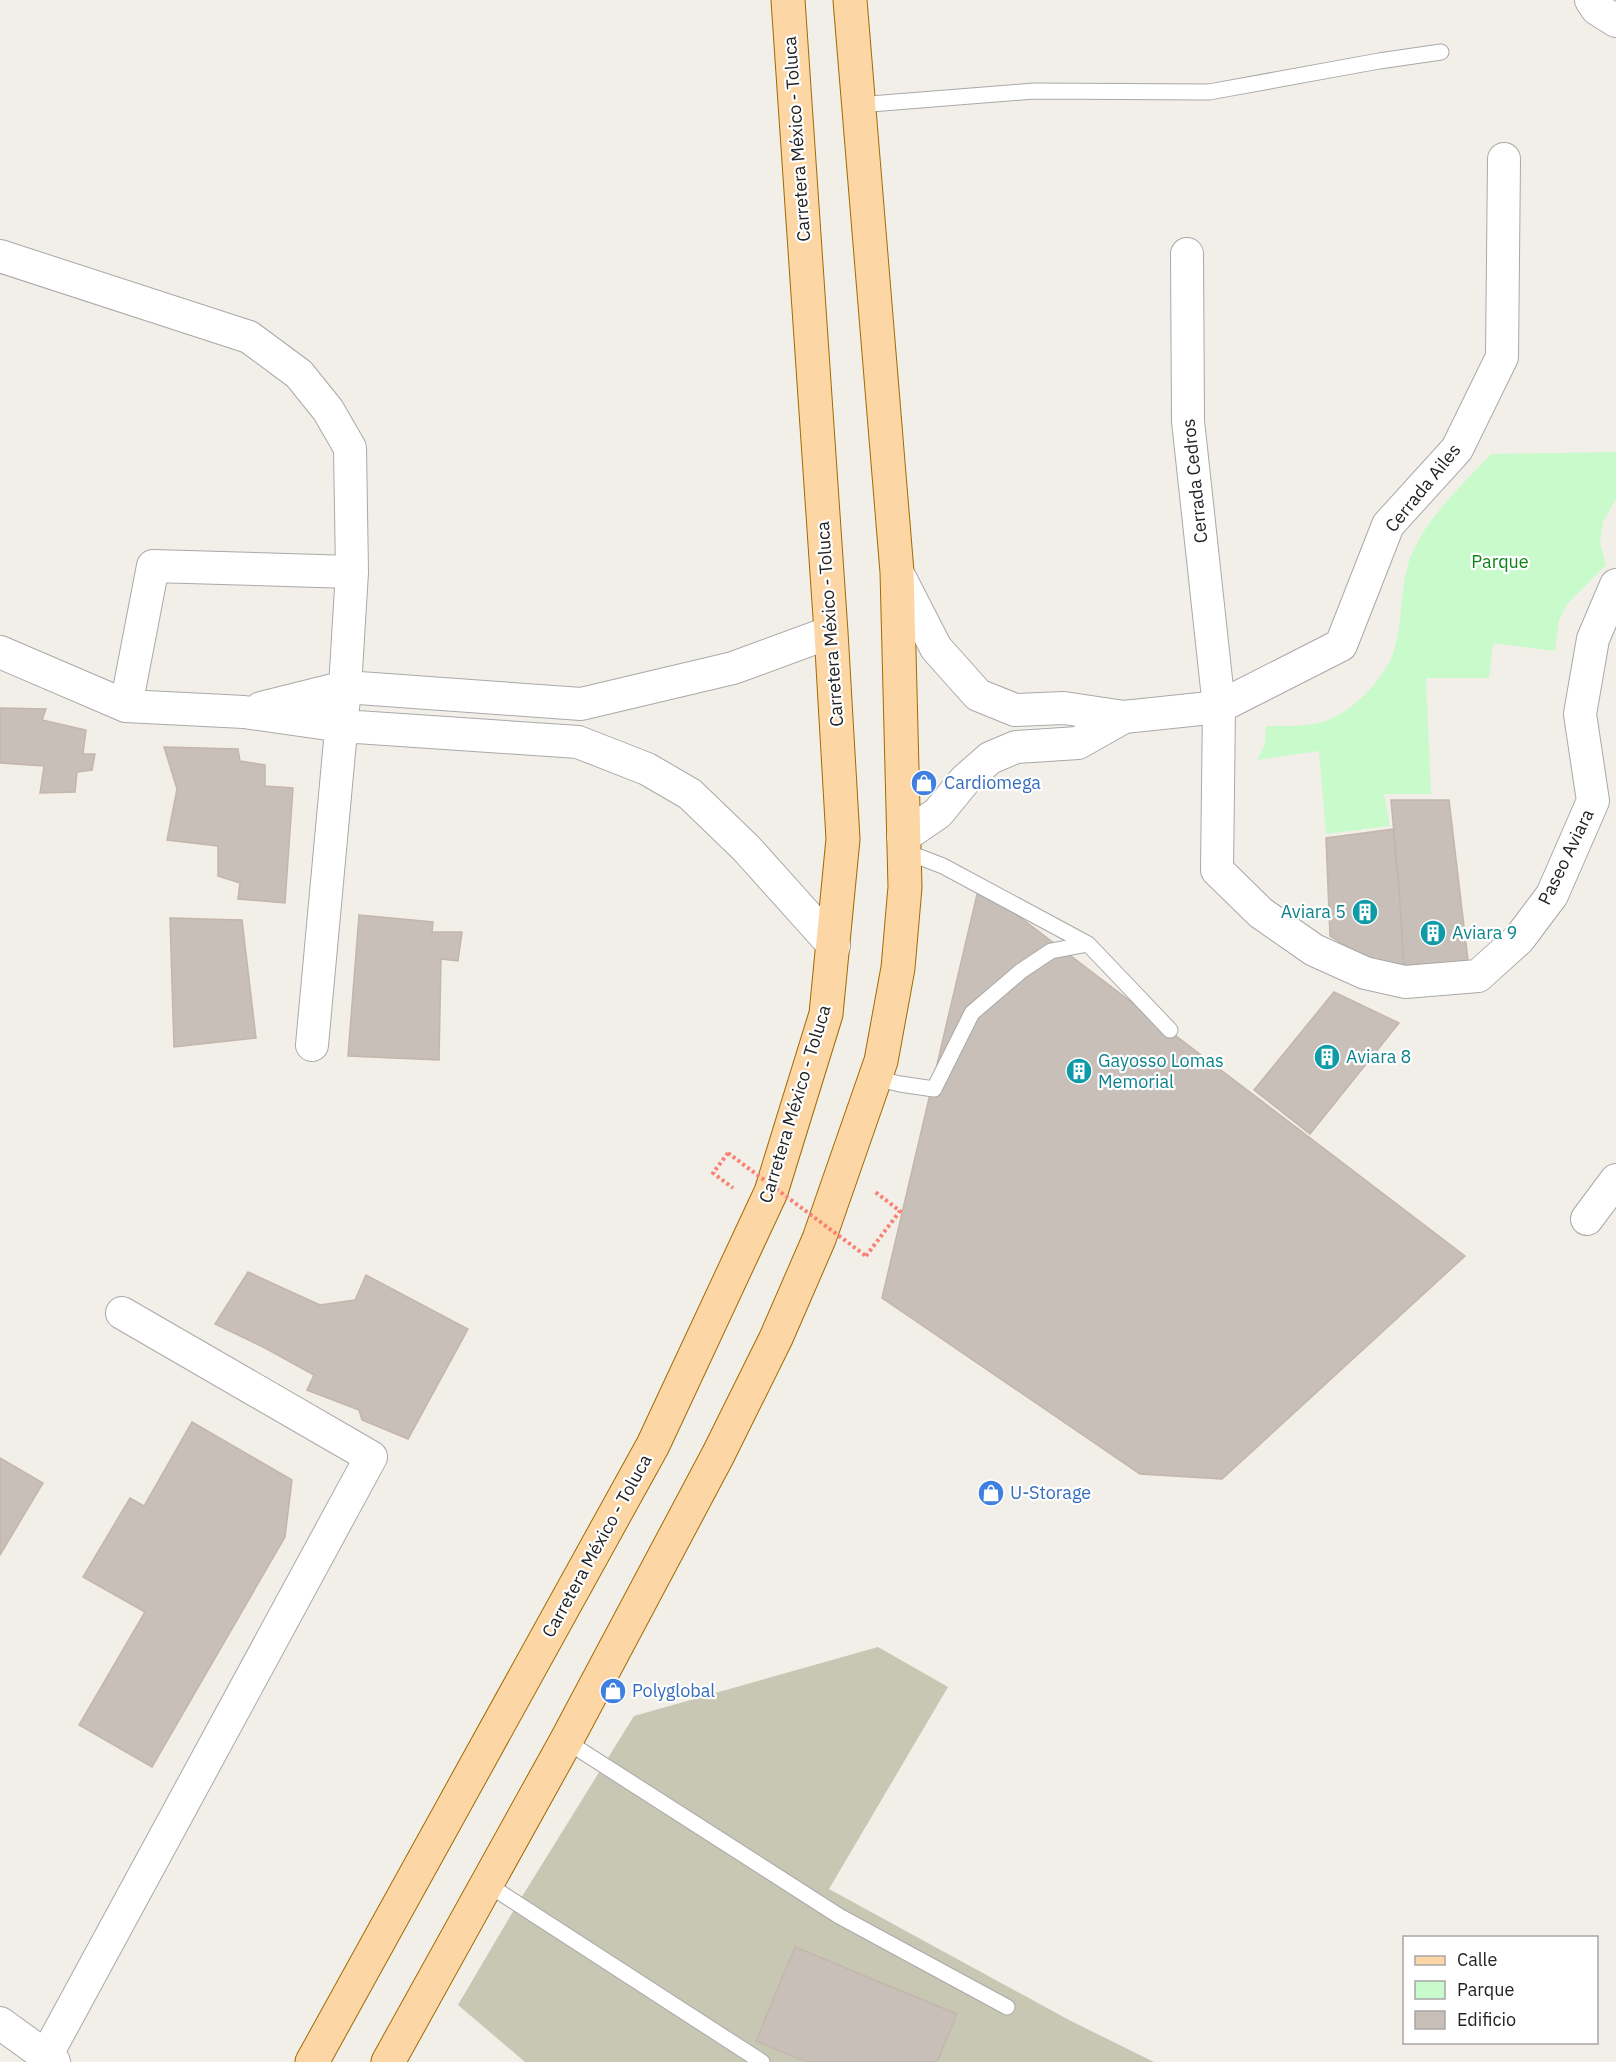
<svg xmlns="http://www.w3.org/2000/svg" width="1616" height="2062" font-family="'IBM Plex Sans',sans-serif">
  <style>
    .construction { fill: #c7c7b4 }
    .park { fill: #c8facc }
    .building { fill: #c7bfb8; stroke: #c4b6ab; stroke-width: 1.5 }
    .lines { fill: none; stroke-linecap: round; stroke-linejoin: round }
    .lane-casing { stroke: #a9a9a9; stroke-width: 17 }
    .street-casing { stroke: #a9a9a9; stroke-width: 34 }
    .primary-casing { stroke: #a06b00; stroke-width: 35 }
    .path { stroke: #fa8072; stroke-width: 4; stroke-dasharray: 3 3; stroke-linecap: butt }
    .lane { stroke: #fff; stroke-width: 15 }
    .street { stroke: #fff; stroke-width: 32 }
    .primary { stroke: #fcd6a4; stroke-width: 33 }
    .path-bridge { stroke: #fa8072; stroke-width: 4; stroke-dasharray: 3 3; stroke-linecap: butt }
    .labels { text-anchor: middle; stroke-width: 4.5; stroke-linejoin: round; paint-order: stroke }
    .street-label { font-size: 18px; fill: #222; stroke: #fff }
    .park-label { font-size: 18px; fill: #0c8416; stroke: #fff }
    .shop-label { font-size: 18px; fill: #366cbe; stroke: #fff; text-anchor: start }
    .culture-label { font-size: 18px; fill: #0d838f; stroke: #fff; text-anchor: start }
  </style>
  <rect width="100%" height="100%" fill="#f2efe9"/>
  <!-- construction -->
  <path class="construction" d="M878,1647l70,40 -119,202 240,131 85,42h-629l-67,-57 60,-102 116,-187z"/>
  <!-- park -->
  <path class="park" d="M1616,452v47l-13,23 -3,20 6,23 -38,38 -9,17 -4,31 -62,-8 -4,35h-63l5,116h-47l6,32 -64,8 -7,-83 -62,9 8,-16 1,-18c20,0 41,1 60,-5 27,-10 60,-43 68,-71 10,-32 5,-68 19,-99 18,-38 50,-67 78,-97z"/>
  <!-- building -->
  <path class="building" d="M0,708l46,1 -4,11 44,10 -3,24h12l-3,16 -15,2 -2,20 -35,1 4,-27 -44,-3z
    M164,747l74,2 2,12 25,4v21l28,2 -8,115 -47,-4 2,-16 -22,-7v-30l-51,-6 10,-51z
    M1391,800h58l21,177 -65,5 -6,-93z
    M1393,829l6,60 6,93 -75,-46 -4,-98z
    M979,886l486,370 -243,223 -82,-5 -258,-176z
    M359,915l74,7 -1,10h30l-4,29 -17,-2 -2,101 -91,-4z
    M170,918l72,2 14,118 -82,9z
    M1334,992l65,31 -89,111 -56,-44z
    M248,1272l72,33 35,-5 11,-25 102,54 -60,110 -46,-19 -3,-10 -52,-20 7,-15 -49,-27 -50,-24z
    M192,1422l100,58 -7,57 -133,230 -73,-42 66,-113 -62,-35 47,-79 14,8z
    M0,1458l43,25 -43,72z
    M795,1947l162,67 -20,48h-130l-51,-21z"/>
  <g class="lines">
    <defs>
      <path id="lane" d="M858,105l176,-14 175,1 170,-31 62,-9
        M904,851l39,15 145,78 82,86
        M875,1078l25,6 34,5 38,-76 49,-42 30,-20 37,-7
        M566,1741l273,175 168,91
        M487,1884l275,178"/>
      <path id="street" d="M1591,0l6,9 19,12
        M1187,254l1,167 31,286 -2,163 44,43 53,37 51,23 40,9 73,-6 41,-37 33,-44 41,-94 -13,-87 13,-75 23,-54
        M0,256l249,81 50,37 29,36 22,38 2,124 -7,115 -33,358
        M897,572l39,76 42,47 37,15 49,-2 60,9 95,-10 122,-62 47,-120 69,-76 45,-92 2,-198
        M0,652l126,54 118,6 98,14 236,16 69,27 43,25 56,54 88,98
        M126,706l27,-140 199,6
        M261,708l84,-21 236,17 152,-36 98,-36
        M903,837l35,-24 27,-33 25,-22 26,-11 62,-4 46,-26
        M1587,1219l29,-39
        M0,2023l54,39
        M46,2056l325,-599 -249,-144"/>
      <path id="primary" d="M312,2062l341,-617 118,-253 55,-178 17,-175 -12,-207 -43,-632
        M388,2062l178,-321 152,-286 58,-117 43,-99 62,-178 17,-93 7,-81 -8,-315 -47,-572"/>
    </defs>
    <!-- lane casing -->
    <use href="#lane" class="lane-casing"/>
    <!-- street casing -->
    <use href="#street" class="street-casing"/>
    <!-- primary casing -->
    <use href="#primary" class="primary-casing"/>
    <!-- path -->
    <path class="path" d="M728,1153l-15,20 20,15
      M866,1256l34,-45 -26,-20"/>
    <!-- lane -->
    <use href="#lane" class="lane"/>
    <!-- street -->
    <use href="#street" class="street"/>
    <!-- primary -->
    <use href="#primary" class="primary"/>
    <!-- path-bridge -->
    <path class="path-bridge" d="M728,1153l138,103"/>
  </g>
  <!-- icons -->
  <defs>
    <symbol id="shop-disc" viewBox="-11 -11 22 22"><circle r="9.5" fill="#3f7fe0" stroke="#fff"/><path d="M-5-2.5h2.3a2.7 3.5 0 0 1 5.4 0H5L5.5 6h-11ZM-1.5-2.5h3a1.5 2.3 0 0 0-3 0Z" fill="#fff"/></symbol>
    <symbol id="building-disc" viewBox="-11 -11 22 22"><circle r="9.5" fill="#0f9aa8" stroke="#fff"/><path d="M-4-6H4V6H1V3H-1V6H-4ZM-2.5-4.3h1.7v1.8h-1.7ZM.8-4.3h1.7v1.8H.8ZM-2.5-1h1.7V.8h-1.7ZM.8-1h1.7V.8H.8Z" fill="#fff"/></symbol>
  </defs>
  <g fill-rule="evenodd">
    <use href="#shop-disc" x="909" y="768" width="30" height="30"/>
    <use href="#building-disc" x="1350" y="897" width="30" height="30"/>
    <use href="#building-disc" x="1418" y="918" width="30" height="30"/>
    <use href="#building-disc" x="1312" y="1042" width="30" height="30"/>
    <use href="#building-disc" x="1064" y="1056" width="30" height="30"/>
    <use href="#shop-disc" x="976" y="1478" width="30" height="30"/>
    <use href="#shop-disc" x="598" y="1676" width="30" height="30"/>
  </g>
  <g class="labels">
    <!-- street labels -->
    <g class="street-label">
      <text transform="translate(797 139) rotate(-94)" y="6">Carretera México - Toluca</text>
      <text transform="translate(1195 481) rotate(-96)" y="6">Cerrada Cedros</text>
      <text transform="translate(1423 488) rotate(-51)" y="6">Cerrada Ailes</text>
      <text transform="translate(830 624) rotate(-94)" y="6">Carretera México - Toluca</text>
      <text transform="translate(1566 857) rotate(-64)" y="6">Paseo Aviara</text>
      <text transform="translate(795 1104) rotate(-73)" y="6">Carretera México - Toluca</text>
      <text transform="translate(597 1546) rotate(-61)" y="6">Carretera México - Toluca</text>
    </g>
    <!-- park labels -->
    <g class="park-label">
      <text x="1500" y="568">Parque</text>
    </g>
    <!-- shop labels -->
    <g class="shop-label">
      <text x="944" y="789">Cardiomega</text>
      <text x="1010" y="1499">U-Storage</text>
      <text x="632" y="1697">Polyglobal</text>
    </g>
    <!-- culture labels -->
    <g class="culture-label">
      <text x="1346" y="918" text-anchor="end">Aviara 5</text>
      <text x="1452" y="939">Aviara 9</text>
      <text x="1346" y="1063">Aviara 8</text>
      <text x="1098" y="1067">Gayosso Lomas<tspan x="1098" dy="21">Memorial</tspan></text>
    </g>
  </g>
  <!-- legend -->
  <rect x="1403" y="1936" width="195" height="108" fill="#ffffff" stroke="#a7a7a7" stroke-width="1.5"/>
  <rect x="1415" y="1956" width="30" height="9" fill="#fcd6a4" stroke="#a7a7a7" stroke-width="1.5"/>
  <text x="1457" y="1966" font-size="18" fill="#222222">Calle</text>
  <rect x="1415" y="1981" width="30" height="18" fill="#c8facc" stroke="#a7a7a7" stroke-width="1.5"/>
  <text x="1457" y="1996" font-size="18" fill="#222222">Parque</text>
  <rect x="1415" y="2011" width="30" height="18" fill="#c7bfb8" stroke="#a7a7a7" stroke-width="1.5"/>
  <text x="1457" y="2026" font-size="18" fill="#222222">Edificio</text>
</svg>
